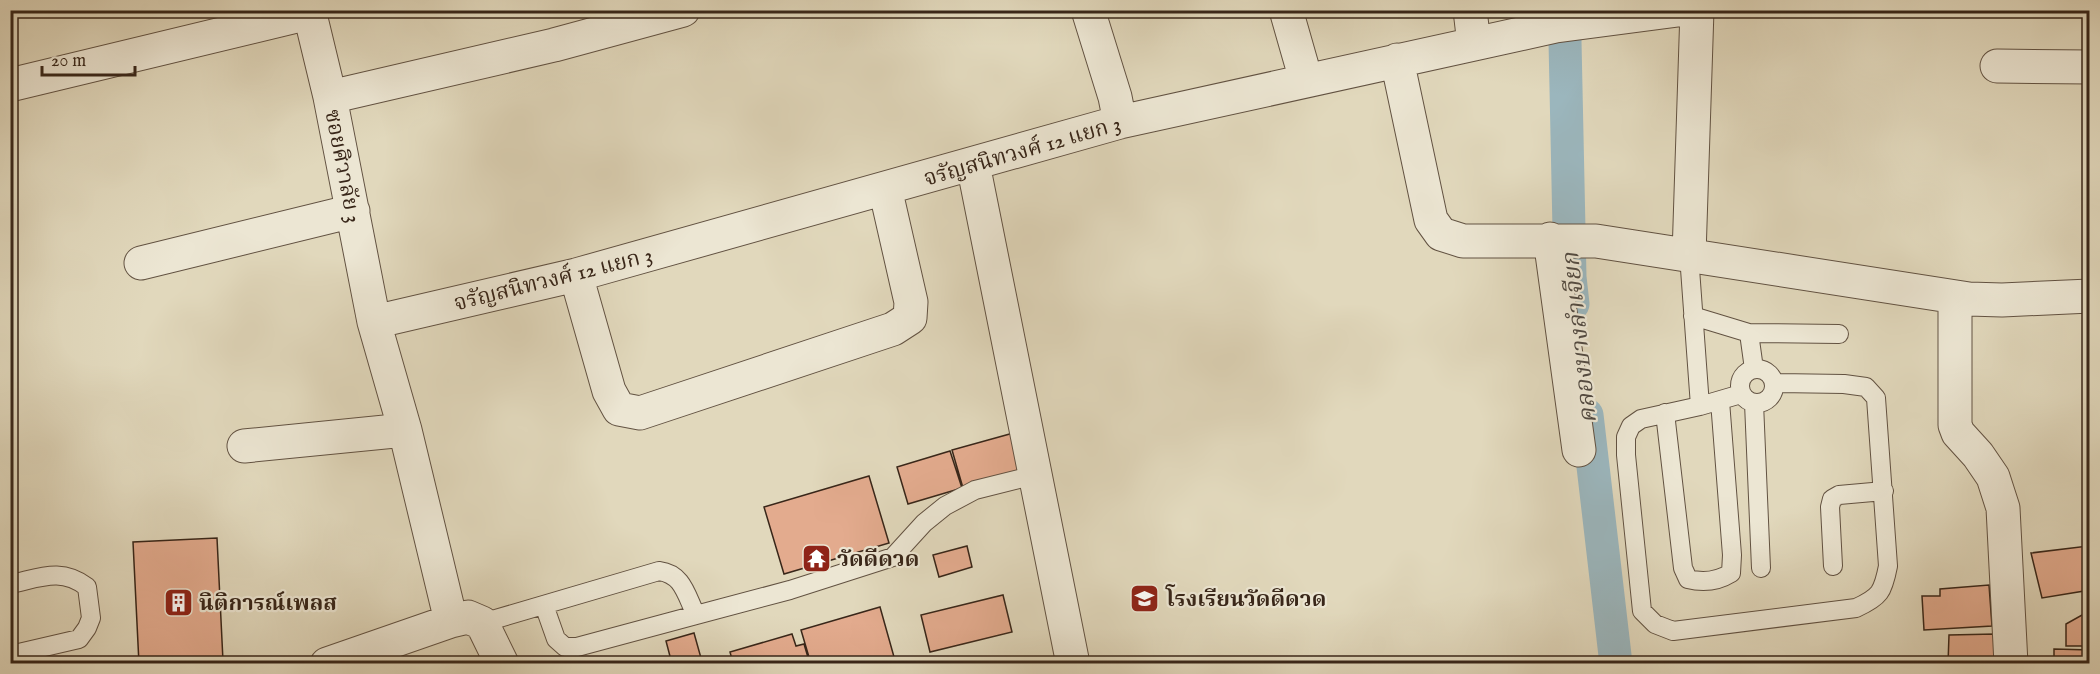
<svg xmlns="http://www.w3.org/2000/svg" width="2100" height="674" font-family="'IM FELL English','Noto Serif Thai',serif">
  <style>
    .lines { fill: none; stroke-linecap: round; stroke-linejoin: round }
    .canal { stroke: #9bb6bd; stroke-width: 33 }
    .building { fill: #e3ab8e; stroke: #382619; stroke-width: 1.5 }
    .lane-casing { stroke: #625242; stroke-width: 20 }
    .street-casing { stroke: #625242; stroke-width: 35 }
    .lane { stroke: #ece6d3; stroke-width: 18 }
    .street { stroke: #ece6d3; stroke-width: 33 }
    .labels { text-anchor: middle; stroke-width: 4.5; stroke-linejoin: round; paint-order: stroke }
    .street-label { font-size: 22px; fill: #382619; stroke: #ece6d3 }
    .poi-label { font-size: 22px; font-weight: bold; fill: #382619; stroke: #ece6d3; text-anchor: start }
    .water-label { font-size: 24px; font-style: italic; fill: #514a42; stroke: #ece6d3 }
  </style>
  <rect width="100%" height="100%" fill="#e1d8bc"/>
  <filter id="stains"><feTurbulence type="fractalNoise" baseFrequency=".00333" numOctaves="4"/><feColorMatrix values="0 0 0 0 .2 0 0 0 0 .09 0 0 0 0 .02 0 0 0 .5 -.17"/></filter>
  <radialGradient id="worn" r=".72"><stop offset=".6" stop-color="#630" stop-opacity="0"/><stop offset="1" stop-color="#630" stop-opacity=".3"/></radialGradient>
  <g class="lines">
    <!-- canal -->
    <path class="canal" d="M1567,10l-2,31 5,236 3,27
      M1587,415l29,249"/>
  </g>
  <!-- building -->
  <path class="building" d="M1017,432l9,38 -63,18 -11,-38z
    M950,451l12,37 -54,16 -11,-37z
    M869,476l20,67 -105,31 -20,-67z
    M217,538l6,123 -84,3 -6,-122z
    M967,546l5,21 -33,10 -6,-22z
    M2088,546l2,44 -48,8 -11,-45z
    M1989,585l3,41 -68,4 -2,-34h18v-7z
    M1003,595l9,37 -82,20 -9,-37z
    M880,607l16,57h-85l-10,-34z
    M2082,615h8v31h-24v-22z
    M694,633l7,25 -19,6h-10l-6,-23z
    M792,634l4,12 8,-2 6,20h-78l1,-1 -3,-11z
    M1995,634l1,30h-48l1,-29z
    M2054,649l36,1v14h-36z"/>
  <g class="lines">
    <defs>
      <path id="lane" d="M1689,255l11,151
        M1693,316l56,17
        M1740 386a17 17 0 1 1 34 0a17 17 0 1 1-34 0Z
        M1754,369l-5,-36 90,1
        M1741,394l-41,12 -59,13 -10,7 -5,11v18l16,156 13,13 18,7 183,-23c24,-11 27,-16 32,-42l-12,-168 -10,-11 -22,-3 -70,-1
        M1754,403l7,165
        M1665,413l18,155 5,11c15,4 30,2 43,-6l1,-18 -12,-154
        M1833,566l-3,-59 2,-8 7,-4 45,-4
        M10,584c30,-6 51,-17 77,3l4,31 -4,10 -8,11 -69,16
        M544,605l12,34 9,8h12l119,-32
        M482,623l177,-52c24,3 27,24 37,44l94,-25 103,-33 31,-34 21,-17 30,-16 60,-15"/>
      <path id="street" d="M309,10l21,87 44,225 31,108 46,191
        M1088,10l27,87 5,25
        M1286,10l20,70
        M1470,10l4,34
        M1397,60l34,160 10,14 22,7h133l373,58 33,1 88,-4
        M1997,66l93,1
        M10,85l299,-72
        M330,97l224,-52 129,-35
        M973,164l100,500
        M1550,239l29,211
        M1689,255l8,-245
        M141,263l212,-52
        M576,275l33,116 10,18 21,4 253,-84 17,-11 1,-16 -26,-114
        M1955,297v128l3,8 20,22 15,22 10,31 8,156
        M374,322l202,-47 544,-153 436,-96 122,-16
        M244,446l161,-16
        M327,664l124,-43 17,-4 14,6 20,41"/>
    </defs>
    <!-- lane casing -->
    <use href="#lane" class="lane-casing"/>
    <!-- street casing -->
    <use href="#street" class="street-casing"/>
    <!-- lane -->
    <use href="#lane" class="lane"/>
    <!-- street -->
    <use href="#street" class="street"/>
  </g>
  <!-- icons -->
  <defs>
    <symbol id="temple-square" viewBox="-11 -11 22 22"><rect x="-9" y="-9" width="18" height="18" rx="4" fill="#8f2418" stroke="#ece6d3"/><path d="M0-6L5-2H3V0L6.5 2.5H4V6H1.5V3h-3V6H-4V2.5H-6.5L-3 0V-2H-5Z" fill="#fff"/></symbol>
    <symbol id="school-square" viewBox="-11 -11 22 22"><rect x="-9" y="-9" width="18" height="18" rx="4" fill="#8f2418" stroke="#ece6d3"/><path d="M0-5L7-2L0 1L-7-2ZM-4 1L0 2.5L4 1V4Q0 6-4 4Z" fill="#fff"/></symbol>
    <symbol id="building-square" viewBox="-11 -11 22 22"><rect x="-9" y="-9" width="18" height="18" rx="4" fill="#8f2418" stroke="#ece6d3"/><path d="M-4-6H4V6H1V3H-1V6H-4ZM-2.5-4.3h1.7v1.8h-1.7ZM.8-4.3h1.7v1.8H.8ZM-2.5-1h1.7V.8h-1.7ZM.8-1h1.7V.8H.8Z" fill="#fff"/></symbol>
  </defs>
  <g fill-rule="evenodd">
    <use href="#temple-square" x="800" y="542" width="33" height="33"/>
    <use href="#school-square" x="1128" y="582" width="33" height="33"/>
    <use href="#building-square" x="162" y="586" width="33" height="33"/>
  </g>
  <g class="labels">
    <!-- street labels -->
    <g class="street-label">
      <text transform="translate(1022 150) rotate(-16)" y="8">จรัญสนิทวงศ์ 12 แยก 3</text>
      <text transform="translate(344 166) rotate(79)" y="8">ซอยศิวาลัย 3</text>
      <text transform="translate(553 278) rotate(-14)" y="8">จรัญสนิทวงศ์ 12 แยก 3</text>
    </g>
    <!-- poi labels -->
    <g class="poi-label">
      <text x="837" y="566">วัดดีดวด</text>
      <text x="1166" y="606">โรงเรียนวัดดีดวด</text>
      <text x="199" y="610">นิติการณ์เพลส</text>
    </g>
    <!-- water labels -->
    <g class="water-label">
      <text transform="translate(1579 338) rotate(-96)" y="8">คลองบางลำเจียก</text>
    </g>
  </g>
  <!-- margin -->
  <rect width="2100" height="674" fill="none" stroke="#e1d8bc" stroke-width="36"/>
  <rect x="12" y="12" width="2076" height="650" fill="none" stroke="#382619" stroke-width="3"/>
  <rect x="18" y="18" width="2064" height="638" fill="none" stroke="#382619" stroke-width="1.5"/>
  <!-- scale -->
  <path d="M42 66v9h93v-9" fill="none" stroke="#382619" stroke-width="3"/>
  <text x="51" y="66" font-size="18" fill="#382619" stroke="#ece6d3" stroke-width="4.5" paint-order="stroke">20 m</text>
  <rect width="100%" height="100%" filter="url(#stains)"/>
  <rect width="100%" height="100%" fill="url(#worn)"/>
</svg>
